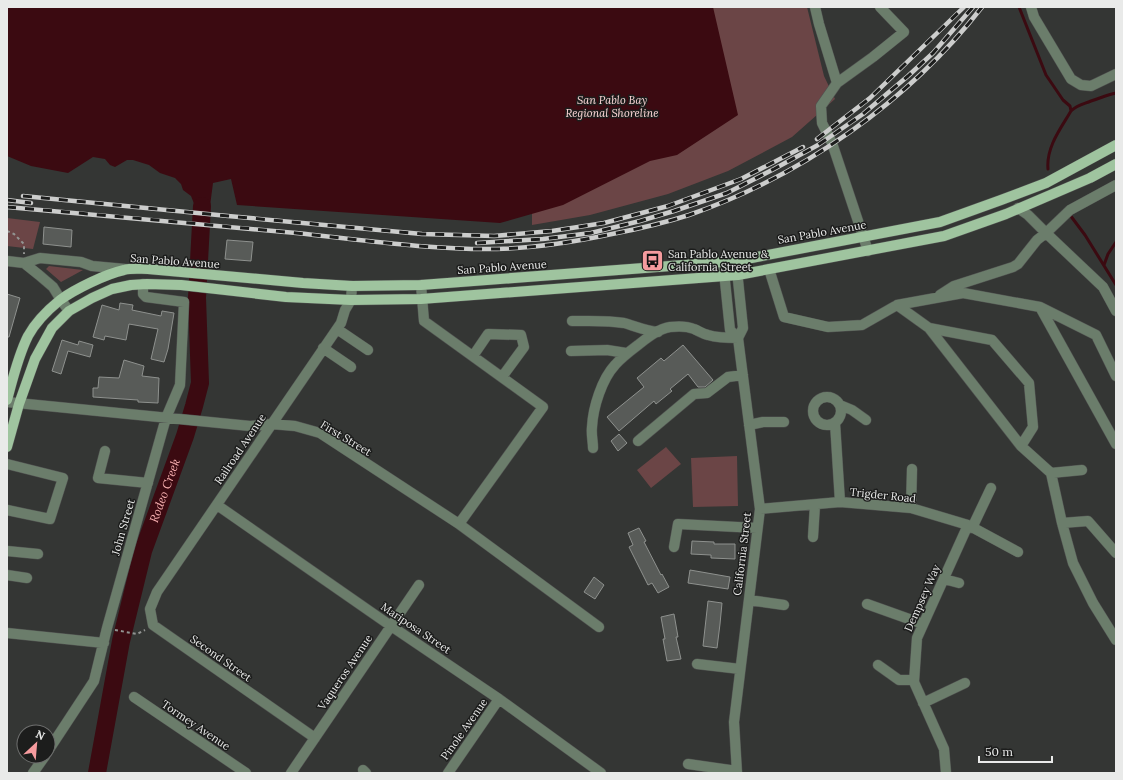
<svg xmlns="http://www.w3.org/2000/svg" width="1123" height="780" font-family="Lora,serif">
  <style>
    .green { fill: #6b4546 }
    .water { fill: #3b0a11 }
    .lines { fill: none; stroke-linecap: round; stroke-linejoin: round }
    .stream { stroke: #3b0a11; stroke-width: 3 }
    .river { stroke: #3b0a11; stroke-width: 18 }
    .building { fill: #585b58; stroke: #8e918e }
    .minor-casing { stroke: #515351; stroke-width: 11 }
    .major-casing { stroke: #515351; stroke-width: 11 }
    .path { stroke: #929492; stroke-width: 2; stroke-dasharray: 3 3; stroke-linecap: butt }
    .minor { stroke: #6b7d6b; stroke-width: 10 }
    .major { stroke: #9fc49f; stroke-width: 10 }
    .rail-casing { stroke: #cccdcc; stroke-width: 4.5 }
    .rail { stroke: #1c1d1c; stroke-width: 3; stroke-dasharray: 9; stroke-linecap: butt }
    .labels { text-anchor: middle; stroke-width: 3; stroke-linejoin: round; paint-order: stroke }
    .park-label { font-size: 11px; font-style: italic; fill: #fed8d8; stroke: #1c1d1c }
    .street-label { font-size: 11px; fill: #e9eae9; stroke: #1c1d1c }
    .poi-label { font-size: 11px; fill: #e9eae9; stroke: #1c1d1c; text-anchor: start }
    .water-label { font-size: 12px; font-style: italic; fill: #f9b1b2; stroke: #1c1d1c }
  </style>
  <rect width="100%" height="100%" fill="#343634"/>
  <!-- green -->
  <path class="green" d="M489,7h318l17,69 11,23 -43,38 -64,34 -60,23 -78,21 -58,10v-11z
    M7,218l33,4 -7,27 -26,-3z
    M49,266l34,4 -22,12 -15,-13z
    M666,447l15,17 -30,24 -14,-18z
    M737,456l1,50 -45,1 -2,-49z"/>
  <!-- water -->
  <path class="water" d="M7,7h706l25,108 -61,40 -27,6 -87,44 -63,18 -263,-18 -6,-26 -18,4 -3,23h-15l-4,-10 -8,-6 -2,-6 -6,-6 -15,-5 -11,-8 -16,-5h-6l-12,7 -5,-2 -5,-6 -12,-2 -25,16 -37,-7 -24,-10z"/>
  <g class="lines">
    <!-- stream -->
    <path class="stream" d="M1019,7l27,68 17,25 7,6 1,5
      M1048,169c-2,-22 13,-41 23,-58 6,-6 13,-7 20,-10 10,-3 15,-6 25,-8
      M1070,215l15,20 31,50
      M1104,265l4,-11 8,-12"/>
    <!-- river -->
    <path class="river" id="s1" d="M97,773l24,-132 22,-90 42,-115 9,-30 6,-23 -3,-85 5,-92"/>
  </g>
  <!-- building -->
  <path class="building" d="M44,227l28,3 -1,17 -28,-3z
    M227,240l26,2 -2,19 -26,-2z
    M7,294l13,4 -11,39h-2z
    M120,303l13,2 -1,5 29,6 1,-5 12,2 -6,36 -4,13 -13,-3 7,-30 -29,-5 -3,16 -21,-4 -1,4 -11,-3 9,-32 17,5z
    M62,340l16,5 1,-4 14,4 -3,12 -22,-6 -7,23 -9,-3z
    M683,345l30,35 -8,7h-7l-10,-13 -18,15 2,2 -16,13 -2,-3 -35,30 -12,-14 37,-30 -7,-9 24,-20 3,3z
    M124,360l20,6 -2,10 17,2 -1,25 -20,-1v-2l-45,-3v-9h5l1,-11 20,1z
    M619,434l8,9 -9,8 -7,-10z
    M639,528l7,13 -2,1 17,33 1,-1 7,13 -11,6 -6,-10 -4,2 -19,-38 4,-2 -5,-12z
    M692,541l22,1v2h21v15l-24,-1v-3l-20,-1z
    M690,570l40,7 -2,12 -40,-6z
    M594,577l10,8 -9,14 -11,-7z
    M708,601l14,2 -2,21 -3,24 -14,-2z
    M674,614l4,23h-2l5,22 -14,2 -4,-22h2l-4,-22z"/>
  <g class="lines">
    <defs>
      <path id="minor" d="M815,7l4,17 18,59
        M1031,7l3,10 37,62 10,6 10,1 25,-12
        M1018,208l10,7 18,18 57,54 13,24
        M868,251l-36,-108 -10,-20 -1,-17 16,-23 36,-26 31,-25 -24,-25
        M7,261l17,2 15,12 14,12 8,13 8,11
        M736,261l7,67 -5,10 22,171 -26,213 3,51
        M723,262l7,68 8,8
        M24,263l16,-5 10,1 31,3 11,4 33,3
        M769,269l15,48 44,10 34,-2 35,-20 66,-12 77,14 56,28 20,41
        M421,285l3,36 119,86 -84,117
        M940,295l14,-9 59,-19 5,-3 19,-24 9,-7 24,-23 46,-25
        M897,305l32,23 92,118 30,27 31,-3
        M1040,307l76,137
        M572,321c17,0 35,-1 52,2 11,3 21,8 34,9
        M929,328l63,12 37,43 4,44 -12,19
        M337,329l31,21
        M323,348l28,19
        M571,351l36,-1 19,3
        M473,356l15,-22 33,1 3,12 -22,30
        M813 411a14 14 0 1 1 28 0a14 14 0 1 1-28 0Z
        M7,402l243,24 21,-2 24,2 25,7 139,91 140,103
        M840,405l12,5 14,10
        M835,423l5,79
        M749,425l14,-3h21
        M638,441l56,-47 13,-1 21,-16 15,-2
        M593,448c0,-7 -2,-14 -1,-21 1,-20 10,-48 23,-62 7,-8 15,-14 23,-20 9,-7 20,-16 32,-18 8,-1 17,-1 24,2 5,2 9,5 14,6 10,3 20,3 30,3
        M105,451l-7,27 50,5
        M7,464l56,14 -13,41 -43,-9
        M1051,473l11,50 11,40 20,40 23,37
        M217,505l174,121 108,73 102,74
        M911,508l1,-39
        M760,509l80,-7 71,6 57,17 50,27
        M1062,523l26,-2 28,32
        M972,528l19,-40
        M813,537l2,-32
        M674,547l4,-23 79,4
        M7,551l31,3
        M7,575l20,3
        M944,579l15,4
        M749,600l35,5
        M867,604l56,20
        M7,633l97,10
        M697,664l43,5
        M878,665l21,15h15
        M134,697l112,76
        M923,703l42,-20
        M315,738l-162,-113 -3,-16 7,-17 184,-269 4,-13 6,-10 1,-14
        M48,751l46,-70 13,-53 55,-196 4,-14 14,-33 4,-83 -38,-5 -3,-3v-10
        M688,764l49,7
        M363,770l3,3
        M33,773l12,-17
        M291,773l128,-188
        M448,773l51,-74
        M946,773l-2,-24 -30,-67 3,-44 51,-113"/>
      <path id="major" d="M7,400c6,-22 11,-44 21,-64 7,-13 21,-27 32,-36 15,-11 46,-26 64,-30 7,-2 16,-1 24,-1l155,14 49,3 69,-1 315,-24 204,-39 61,-22 45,-17 70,-38
        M7,447l12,-43 16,-45 17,-31 17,-17 23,-13 20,-9 19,-4 16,-1 34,1 105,12 65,3 70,-1 317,-24 206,-39 62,-22 84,-36 26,-14"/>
    </defs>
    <!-- minor casing -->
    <use href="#minor" class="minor-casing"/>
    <!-- major casing -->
    <use href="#major" class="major-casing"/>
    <!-- path -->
    <path class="path" d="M7,231l7,3 10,10v10
      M115,630l22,4 8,-4"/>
    <!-- minor -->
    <use href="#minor" class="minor"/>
    <!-- major -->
    <use href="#major" class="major"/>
    <defs>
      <path id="rail" d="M817,139l53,-41 94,-91
        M23,196l205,20 194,18 72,2 58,-5 52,-8 64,-17 73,-27 62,-32
        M7,200l24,3
        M7,207c97,8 193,17 289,26 67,7 134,17 201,16 38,-1 77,-7 115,-15 26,-5 52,-11 77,-19 113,-39 220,-114 293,-208
        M477,243l66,-4 48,-6 49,-12 34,-10 53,-18 47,-24 44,-24 45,-31 45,-38 25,-23 40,-46"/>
    </defs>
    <!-- rail casing -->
    <use href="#rail" class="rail-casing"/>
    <!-- rail -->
    <use href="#rail" class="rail"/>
  </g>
  <!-- icons -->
  <defs>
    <symbol id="bus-square" viewBox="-11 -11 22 22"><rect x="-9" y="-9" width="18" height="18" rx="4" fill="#f59b9e" stroke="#1c1d1c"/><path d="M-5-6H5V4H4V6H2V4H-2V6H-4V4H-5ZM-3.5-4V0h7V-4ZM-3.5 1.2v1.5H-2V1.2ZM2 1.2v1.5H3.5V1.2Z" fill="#111"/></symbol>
  </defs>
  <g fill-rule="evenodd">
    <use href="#bus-square" x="640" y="248" width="25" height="25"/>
  </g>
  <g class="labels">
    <!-- park labels -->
    <g class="park-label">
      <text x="612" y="104">San Pablo Bay<tspan x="612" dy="13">Regional Shoreline</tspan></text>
    </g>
    <!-- street labels -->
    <g class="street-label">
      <text transform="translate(822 232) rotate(-10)" y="4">San Pablo Avenue</text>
      <text transform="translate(175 261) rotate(4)" y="4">San Pablo Avenue</text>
      <text transform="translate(502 267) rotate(-4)" y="4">San Pablo Avenue</text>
      <text transform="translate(346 438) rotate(31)" y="4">First Street</text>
      <text transform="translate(240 449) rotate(-56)" y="4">Railroad Avenue</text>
      <text transform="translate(883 495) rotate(6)" y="4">Trigder Road</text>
      <text transform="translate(123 527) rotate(-74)" y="4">John Street</text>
      <text transform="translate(742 554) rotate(-83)" y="4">California Street</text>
      <text transform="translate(922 598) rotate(-66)" y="4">Dempsey Way</text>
      <text transform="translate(416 628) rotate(34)" y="4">Mariposa Street</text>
      <text transform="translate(221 658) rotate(35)" y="4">Second Street</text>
      <text transform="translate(345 672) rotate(-56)" y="4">Vaqueros Avenue</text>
      <text transform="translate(196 725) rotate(34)" y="4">Tormey Avenue</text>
      <text transform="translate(464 729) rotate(-55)" y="4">Pinole Avenue</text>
    </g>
    <!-- poi labels -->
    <g class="poi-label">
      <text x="668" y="258">San Pablo Avenue &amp;<tspan x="668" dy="13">California Street</tspan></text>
    </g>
    <!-- water labels -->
    <g class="water-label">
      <text dy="4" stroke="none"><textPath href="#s1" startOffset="291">Rodeo Creek</textPath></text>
    </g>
  </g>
  <!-- border -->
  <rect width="1123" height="780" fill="none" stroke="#e9eae9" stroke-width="16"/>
  <!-- north arrow -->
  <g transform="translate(36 744) rotate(26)"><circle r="19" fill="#1c1d1c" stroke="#6e6f6e"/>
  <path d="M0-3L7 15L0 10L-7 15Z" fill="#f59b9e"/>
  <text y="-6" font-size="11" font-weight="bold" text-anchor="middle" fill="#e9eae9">N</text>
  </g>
  <!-- scale -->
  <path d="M979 756v6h73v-6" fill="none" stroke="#e9eae9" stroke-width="2"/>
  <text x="985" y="756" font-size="12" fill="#e9eae9" stroke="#1c1d1c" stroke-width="3" paint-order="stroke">50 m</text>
</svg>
